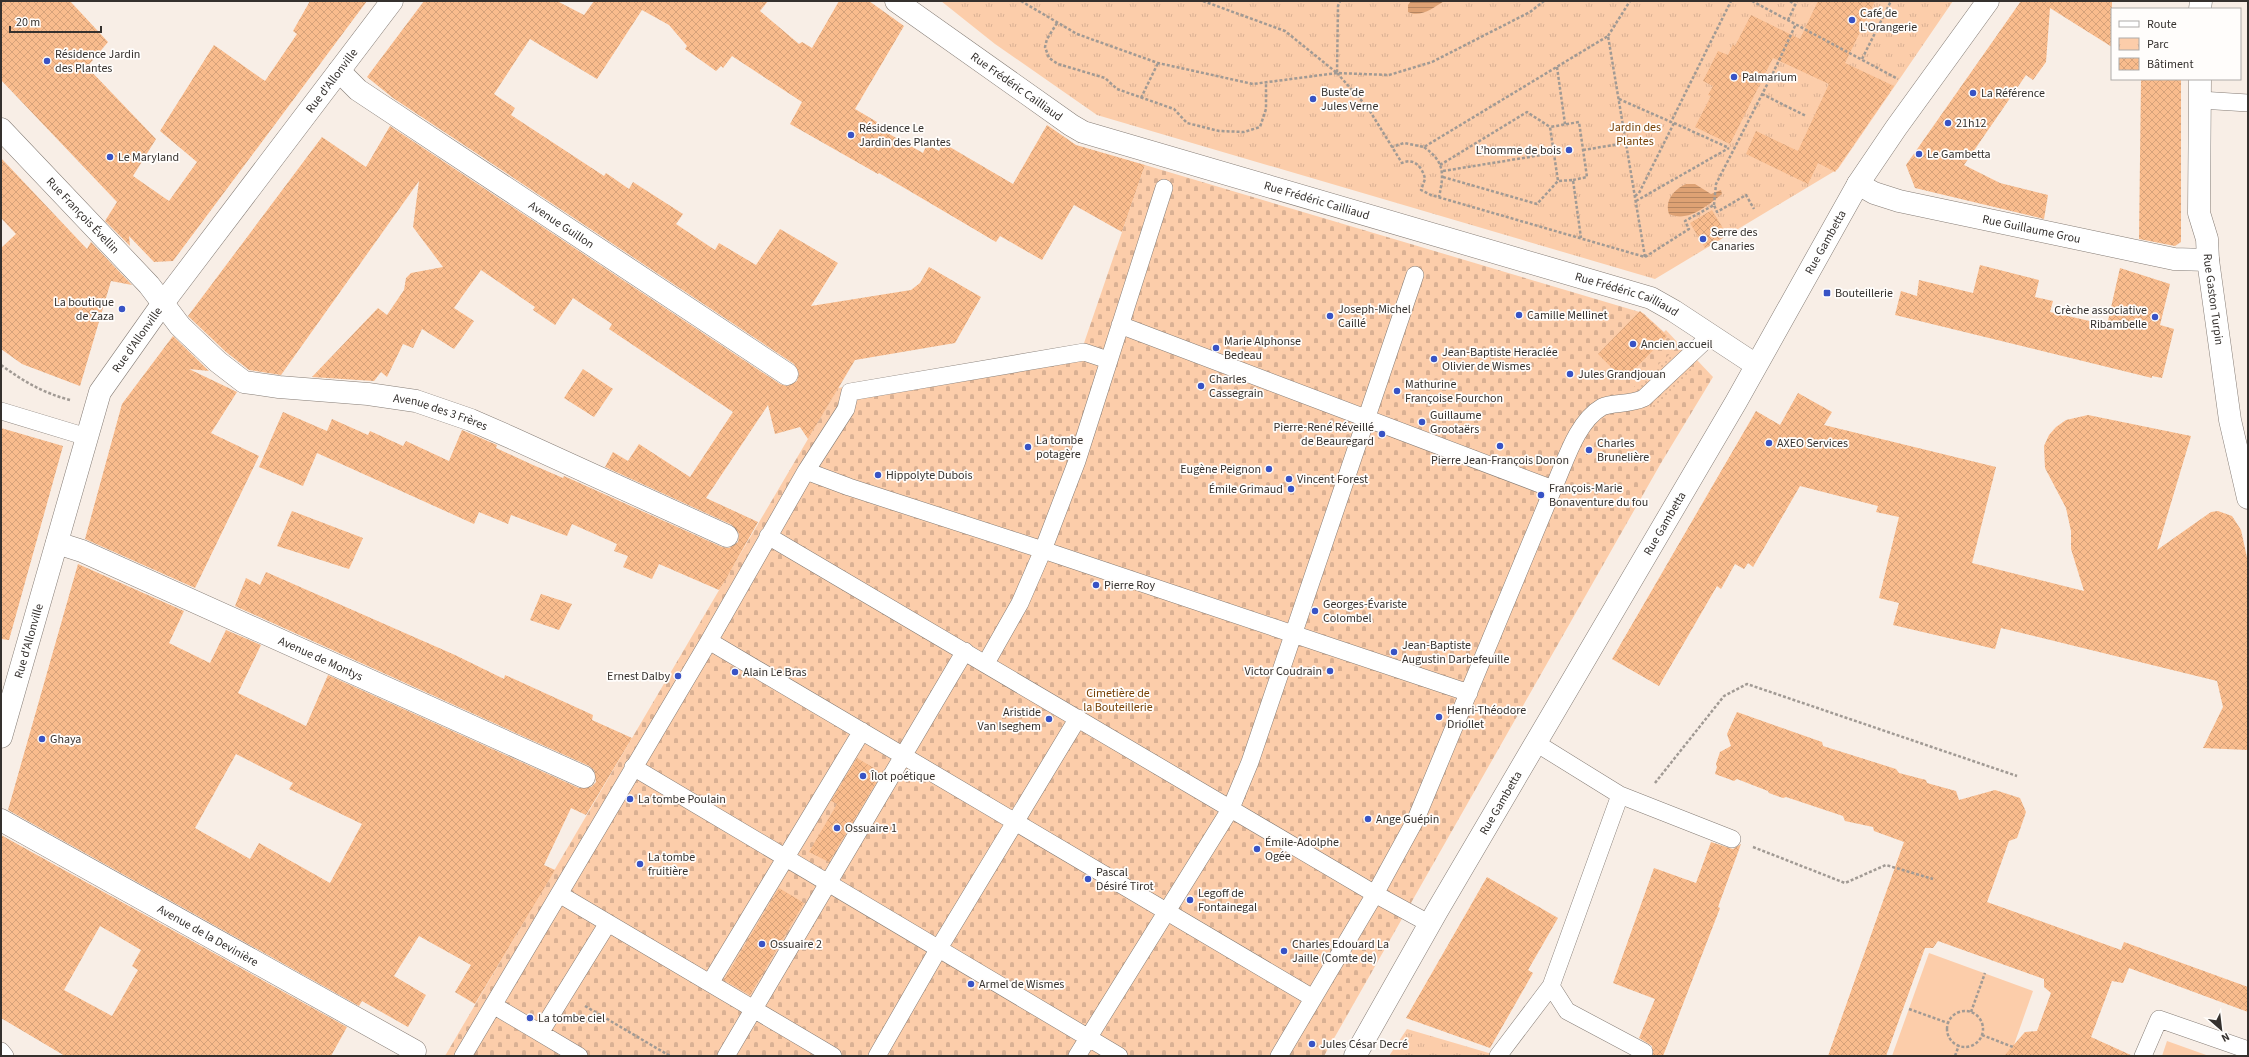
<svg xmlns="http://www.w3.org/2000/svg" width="2249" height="1057" font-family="'Source Sans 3',sans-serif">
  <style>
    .grass { fill: #fccdaa }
    .cemetery { fill: url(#cemetery-stones) }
    .park { fill: url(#park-tufts) }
    .garden { fill: url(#garden-dots) }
    .water { fill: url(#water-rules) }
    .building { fill: url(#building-cross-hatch); fill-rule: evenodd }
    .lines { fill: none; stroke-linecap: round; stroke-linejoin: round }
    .service-casing { stroke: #857c75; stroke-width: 18 }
    .minor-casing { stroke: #857c75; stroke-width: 23 }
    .path { stroke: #a19a94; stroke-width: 2.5; stroke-dasharray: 3 2; stroke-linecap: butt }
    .service { stroke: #fff; stroke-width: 17 }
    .minor { stroke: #fff; stroke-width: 22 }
    .poi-dot { fill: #3853c5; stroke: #fffdfb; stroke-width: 1.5 }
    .labels { text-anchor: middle; stroke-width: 3.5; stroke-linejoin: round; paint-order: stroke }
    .poi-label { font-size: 12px; fill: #35312e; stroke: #fffdfb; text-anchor: start }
    .street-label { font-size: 12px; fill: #35312e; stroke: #fffdfb }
    .park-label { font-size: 12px; fill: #753f03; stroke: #fffdfb }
  </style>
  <defs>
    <pattern id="cemetery-stones" width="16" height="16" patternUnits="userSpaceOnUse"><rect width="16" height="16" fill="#fccdaa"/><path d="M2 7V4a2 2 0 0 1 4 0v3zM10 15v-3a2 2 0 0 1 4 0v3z" fill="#d9b093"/></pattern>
    <pattern id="park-tufts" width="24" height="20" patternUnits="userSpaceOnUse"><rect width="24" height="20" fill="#fccdaa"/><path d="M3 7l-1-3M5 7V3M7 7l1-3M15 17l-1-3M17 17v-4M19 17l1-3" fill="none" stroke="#d9b093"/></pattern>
    <pattern id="garden-dots" width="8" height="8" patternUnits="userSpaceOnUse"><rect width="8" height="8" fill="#fccdaa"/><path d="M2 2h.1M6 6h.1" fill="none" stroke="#d9b093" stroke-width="1.8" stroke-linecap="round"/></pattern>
    <pattern id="water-rules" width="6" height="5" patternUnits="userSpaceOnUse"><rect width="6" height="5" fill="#dea274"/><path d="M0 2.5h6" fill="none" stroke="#b58560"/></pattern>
    <pattern id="building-cross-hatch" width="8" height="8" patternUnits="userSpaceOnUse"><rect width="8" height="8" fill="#f9bc8d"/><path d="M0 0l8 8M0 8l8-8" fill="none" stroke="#d6a27a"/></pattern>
  </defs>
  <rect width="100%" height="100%" fill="#f8eee6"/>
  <!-- grass -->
  <path class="grass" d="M1929,953l104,38 -23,65h-118z
    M2167,1041l42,15h-47z"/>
  <!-- cemetery -->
  <path class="cemetery" d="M1145,165l498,148 21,19 2,-2 13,14 2,-1 32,34 -52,86 -337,593h-879l393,-668 245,-42z"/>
  <!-- park -->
  <path class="park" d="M941,1h1012l-115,168 -183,110 -558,-164 -102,-71z
    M1407,1029l92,27h-110z"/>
  <!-- garden -->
  <path class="garden" d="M1672,352l2,5 -35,36 -5,-1v-5z
    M1691,369l1,4 -1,2 -34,34h-6l1,-5 35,-34z"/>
  <!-- water -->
  <path class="water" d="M1411,1h33c-11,7 -23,17 -36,11v-7z
    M1686,184h9l16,10 10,-4 1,4c-14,11 -34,29 -53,20 -5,-14 6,-25 17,-30z"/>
  <!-- building -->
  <path class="building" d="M1,1h69l38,41 -21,25 69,72 -23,37 36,25 28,-39 -37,-31 54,-86 51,36 32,-47 -4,-3 17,-30h57l-194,260 -19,1 -25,-26 1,10 -25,-25 12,-19 -116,-122z
    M424,1h133l27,14 10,-14h174l-8,10 39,33 3,-2 10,6 27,-47h30l35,25 -49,83 22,13 -2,4 48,27 4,-9 12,7 4,-8 70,41 34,-59 29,20 69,20 -23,67 -48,-27 -32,55 -42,-24 -4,6 -117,-69 -1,1 -88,-50 12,-22 -70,-46 -9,12 -2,-2 -5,5 -31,-22 2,-3 -18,-21 -27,-15 -45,69 -67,-40 -36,55 21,14 -4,7 93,61 2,-3 23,16 4,-7 50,32 -7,10 39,26 4,-7 37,22 24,-36 58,34 -27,43 100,-16 9,-7 9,-16 52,30 -26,46 -100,17 -47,79 -8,-12 -25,7 -7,-29 -62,93 52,24 -32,57 -7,11 -60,-26 -7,15 -29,-12 5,-11 -14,-5 3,-7 -45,-20 -5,12 -56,-21 -3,9 -29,-12 -5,12 -157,-71 -14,33 -44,-19 24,-55 44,19 5,-12 36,16 2,-4 33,15 3,-5 43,20 13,-31 35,15 -1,3 37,17 30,13 1,-2 158,71 7,1 9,-6 1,-8 -7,-9 -127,-58 8,-15 15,9 11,-17 51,33 43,-65 -124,-83 3,-5 -39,-26 -18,27 -22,-15 2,-3 -54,-37 -27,38 20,13 -20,28 -32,-20 -9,19 -10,-4 -16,33 -6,-5 -7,9 -62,-4 66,-69 9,7 17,-25 2,-12 5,-5 32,-6 -30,-40 6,-46 -138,194 -32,-5 -23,-18 -38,-36 134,-179 44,30 24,-41 390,258 7,2 10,-5 2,-7 -5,-10 -401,-266 -26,-21z
    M1818,1h57l-30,62 49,23 -59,86 -17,-9 -10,21 -62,-30 10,-23 42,20 31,-67 -56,-26 -43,86 -35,-17 16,-31 -3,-1 5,-9 -10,-5 15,-30 10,4 5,-11 2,2 16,-31 49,24z
    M2021,1h91v46l-62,-39 -4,54 -13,18 -7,-5 -62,90 36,18 48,12 -4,24 -129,-31 -9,-23z
    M2141,79h40v163l-6,4 -36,-7z
    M1,158l86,91 4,-7 41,43 -21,-4 -31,105 -58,-22 -21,-15v-101l15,-14 -15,-16z
    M1712,210l15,25 -22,13 -15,-25z
    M1980,265l59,15 -4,17 18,4 -3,11 57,13 13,-57 50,16 -10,41 14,4 -12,49 -10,-2v2l-257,-63 6,-24 16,5 2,-16 54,13z
    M1640,311l27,25 -43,44 -26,-26z
    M173,336l36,35 -20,-2 48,23 -26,41 48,23 -64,132 -110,-49 37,-135z
    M583,369l30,20 -19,28 -30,-19z
    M1798,393l34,19 -8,13 172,42 -24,96 112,28 -13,-42v-18l-5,-23 -21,-40 -1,-22 5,-11 7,-8 10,-7 22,-5 103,21 -34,114 54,-38 7,-1 14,5 9,14 7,32v188l-45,-2 20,-41 -6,-26 -216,-53 -6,21 -102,-24 6,-22 -20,-5 20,-81 -23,-5 2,-6 -78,-20 -47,81 -5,-4 -4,6 -9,-5 -14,25 -4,-3 -58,100 -47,-27 144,-248 24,14z
    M1,428l62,18 -54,194 -8,-1z
    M292,511l71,27 -14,31 -72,-23z
    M78,564l106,47 -15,32 41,20 16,-33 35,15 -23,48 68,33 22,-51 251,113 12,-1 5,-5 -2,-12 -5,-4 -354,-160 11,-28 14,7 6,-13 189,83 49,24 1,-4 88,40 -1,5 40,18 -46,77 -15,-7 -27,57 11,5 -80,134 -20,-12 16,-27 -52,-29 -25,40 32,19 -18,32 -46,-26 -3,5 -351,-196zM236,754l57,29 -4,6 73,35 -32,59 -71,-40 -9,16 -55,-31z
    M541,594l31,10 -13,26 -29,-10z
    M1737,712l85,30 1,4 73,23 3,4 27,7 1,3 29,8 3,9 36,-10 25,8 6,14 -9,26 -8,3 -22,61 134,48 3,-8 124,45v25l-119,-44 -6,15 -11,-2 -21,56 42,19h-129l21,-24 12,-1 14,-38 -7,-6v-8l-106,-38 -5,7h-8l-39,108h-58l76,-214 -30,-11 -1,-4 -28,-6 -2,-5 -57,-19 -3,1 -14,-5 -1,-2 -31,-12 -3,2 -19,-7 2,-7 -1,-3 4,-12 11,-6 -4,-12z
    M857,758l25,15 -53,89 -20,-10 28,-48 -6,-3z
    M1,835l346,192 -16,29h-266l-64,-38zM100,926l41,24 -9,16 6,4 -26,46 -48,-26z
    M1711,842l22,7 8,-5 -23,63 2,1 -57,148h-10l-1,-10 -13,-8 16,-39 -42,-16 41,-115 42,15z
    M1487,877l71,41 -30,52 5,3 -43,75 -84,-30z
    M779,888l25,15 -54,92 -26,-15z"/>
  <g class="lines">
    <defs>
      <path id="service" d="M2200,100l48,3
        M1120,325l433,164
        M1,411l86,26
        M806,471l43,16 194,63 426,143
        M768,536l607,358 55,30
        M709,641l604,357
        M986,663l34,-60 23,-53 34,-89 87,-273
        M1536,743l84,52 -69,191 16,25 77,41
        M633,767l486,289
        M1620,795l112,44
        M559,894l274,162
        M710,983l152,-252
        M493,1005l86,51
        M540,1033l68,-110
        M1,1051l4,5
        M463,1056l246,-415 97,-170 40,-62 4,-17 234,-40 24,8
        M726,1056l239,-405
        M877,1056l62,-108 139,-230
        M1077,1056l154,-248 19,-46 165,-487
        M1279,1056l96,-162 41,-75 137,-330c12,-26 23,-67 49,-82 10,-5 28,-2 42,-9l66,-62
        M1498,1056l53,-70
        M2143,1056l16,-37 89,31"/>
      <g id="minor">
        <path id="s1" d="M896,1l175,124 12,7 568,166 23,13 82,54"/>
        <path d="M2200,9l1,-8"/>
        <path id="s2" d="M339,71l19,19 429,284"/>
        <path id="s3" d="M2200,79l-1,134 8,26 1,21 22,160 18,78"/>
        <path id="s4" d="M1,129l148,156 31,41 38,36 26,20 35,5 89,7 48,7 55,19 41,18 215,98"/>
        <path id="s5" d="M1858,184l16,9 25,8 275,58 34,1"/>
        <path id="s6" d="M57,543l25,8 502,226"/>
        <path id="s7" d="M1,737l99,-345 63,-89 229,-302"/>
        <path id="s8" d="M1,820l414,231"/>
        <path id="s9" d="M1355,1056l82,-145 299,-509 122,-218 38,-56 92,-127"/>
      </g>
    </defs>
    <!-- service casing -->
    <use href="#service" class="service-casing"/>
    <!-- minor casing -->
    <use href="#minor" class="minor-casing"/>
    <!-- path -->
    <path class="path" d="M1021,1l56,33 81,29 95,21 84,-11 52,2 43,-13 98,-50 14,-11
      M1203,1l82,30 52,42 1,-67 2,-5
      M1752,1l146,78
      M1790,1l5,4
      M1788,20l9,-19
      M1057,23l-10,16 -2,8 4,11 9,6 47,14 12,11 57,20 13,14 32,8 25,1 16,-5 6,-18v-27
      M1608,36l22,-35
      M1862,59l29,-58
      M1557,67l8,57
      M1337,73l31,35 34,55c12,-6 21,5 23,16l-4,11 10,5 214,62 -37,-221 -184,111 -20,-4 -12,4
      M1762,94l44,22
      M1141,98l17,-35
      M1619,99l52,23 60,-121
      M1674,123l55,25
      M1424,147c21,15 20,27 15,50
      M1583,150l43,-7
      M1440,165l87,-53 23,15
      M1443,171l111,-18
      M1443,177l94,27 21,-23
      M1573,180l14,-3 -8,-55 -29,5 8,54 15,-1 8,58
      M1635,196l4,-3 35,-70
      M1636,201l93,-53
      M1714,205l2,-21 57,-111 23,-49
      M1645,257l44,-28 -4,-8 29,-16 3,7 29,-17 8,14
      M1,365c22,16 42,28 69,35
      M1655,783l69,-87 23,-12 270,92
      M1753,847l92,36 41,-18 47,14
      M585,1006l85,50
      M1909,1009l39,14
      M1947 1029a18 18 0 1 1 36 0a18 18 0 1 1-36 0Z
      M1971,1012l14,-39
      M1982,1035l31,12
      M1955,1056l4,-11"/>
    <!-- service -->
    <use href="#service" class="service"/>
    <!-- minor -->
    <use href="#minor" class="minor"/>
  </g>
  <!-- markers -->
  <g class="poi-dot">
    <circle cx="1852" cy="20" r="4"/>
    <circle cx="47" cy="61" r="4"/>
    <circle cx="1734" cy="77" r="4"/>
    <circle cx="1973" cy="93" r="4"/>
    <circle cx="1313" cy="99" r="4"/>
    <circle cx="1948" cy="123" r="4"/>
    <circle cx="851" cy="135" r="4"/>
    <circle cx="1569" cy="150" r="4"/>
    <circle cx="1919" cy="154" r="4"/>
    <circle cx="110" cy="157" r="4"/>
    <circle cx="1703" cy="239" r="4"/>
    <rect x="1823" y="289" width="8" height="8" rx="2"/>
    <circle cx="122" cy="309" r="4"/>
    <circle cx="1519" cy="315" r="4"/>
    <circle cx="1330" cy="316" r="4"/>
    <circle cx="2155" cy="317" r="4"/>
    <circle cx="1633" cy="344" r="4"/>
    <circle cx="1216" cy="348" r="4"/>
    <circle cx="1434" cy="359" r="4"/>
    <circle cx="1570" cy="374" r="4"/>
    <circle cx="1201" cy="386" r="4"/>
    <circle cx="1397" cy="391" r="4"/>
    <circle cx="1422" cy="422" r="4"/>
    <circle cx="1382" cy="434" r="4"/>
    <circle cx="1769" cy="443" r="4"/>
    <circle cx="1500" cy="446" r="4"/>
    <circle cx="1028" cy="447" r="4"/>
    <circle cx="1589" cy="450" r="4"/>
    <circle cx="1269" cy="469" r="4"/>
    <circle cx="878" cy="475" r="4"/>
    <circle cx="1289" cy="479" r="4"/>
    <circle cx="1291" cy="489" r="4"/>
    <circle cx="1541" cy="495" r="4"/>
    <circle cx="1096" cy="585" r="4"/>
    <circle cx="1315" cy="611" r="4"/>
    <circle cx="1394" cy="652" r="4"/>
    <circle cx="1330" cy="671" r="4"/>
    <circle cx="735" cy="672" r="4"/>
    <circle cx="678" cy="676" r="4"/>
    <circle cx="1439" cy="717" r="4"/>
    <circle cx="1049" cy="719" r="4"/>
    <circle cx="42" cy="739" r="4"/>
    <circle cx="863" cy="776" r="4"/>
    <circle cx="630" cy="799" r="4"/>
    <circle cx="1368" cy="819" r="4"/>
    <circle cx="837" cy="828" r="4"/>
    <circle cx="1257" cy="849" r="4"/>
    <circle cx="640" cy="864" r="4"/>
    <circle cx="1088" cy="879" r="4"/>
    <circle cx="1190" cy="900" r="4"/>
    <circle cx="762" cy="944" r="4"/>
    <circle cx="1284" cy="951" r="4"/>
    <circle cx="971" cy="984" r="4"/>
    <circle cx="530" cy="1018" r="4"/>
    <circle cx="1312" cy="1044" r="4"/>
  </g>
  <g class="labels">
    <!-- poi labels -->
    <g class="poi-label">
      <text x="1860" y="17">Café de<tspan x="1860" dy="14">L'Orangerie</tspan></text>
      <text x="55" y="58">Résidence Jardin<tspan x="55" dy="14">des Plantes</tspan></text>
      <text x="1742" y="81">Palmarium</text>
      <text x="1321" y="96">Buste de<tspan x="1321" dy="14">Jules Verne</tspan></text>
      <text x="1981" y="97">La Référence</text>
      <text x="1956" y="127">21h12</text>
      <text x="859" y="132">Résidence Le<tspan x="859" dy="14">Jardin des Plantes</tspan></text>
      <text x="1561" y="154" text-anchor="end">L’homme de bois</text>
      <text x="1927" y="158">Le Gambetta</text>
      <text x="118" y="161">Le Maryland</text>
      <text x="1711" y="236">Serre des<tspan x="1711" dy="14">Canaries</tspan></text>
      <text x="1835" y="297">Bouteillerie</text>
      <text x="114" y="306" text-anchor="end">La boutique<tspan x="114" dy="14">de Zaza</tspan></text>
      <text x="1338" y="313">Joseph-Michel<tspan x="1338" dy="14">Caillé</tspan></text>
      <text x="2147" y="314" text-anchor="end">Crèche associative<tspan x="2147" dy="14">Ribambelle</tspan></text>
      <text x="1527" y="319">Camille Mellinet</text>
      <text x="1224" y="345">Marie Alphonse<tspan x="1224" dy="14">Bedeau</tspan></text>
      <text x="1641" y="348">Ancien accueil</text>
      <text x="1442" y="356">Jean-Baptiste Heraclée<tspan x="1442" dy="14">Olivier de Wismes</tspan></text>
      <text x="1578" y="378">Jules Grandjouan</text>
      <text x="1209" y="383">Charles<tspan x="1209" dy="14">Cassegrain</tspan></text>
      <text x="1405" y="388">Mathurine<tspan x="1405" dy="14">Françoise Fourchon</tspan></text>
      <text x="1430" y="419">Guillaume<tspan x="1430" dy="14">Grootaërs</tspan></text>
      <text x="1374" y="431" text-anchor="end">Pierre-René Réveillé<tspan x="1374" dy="14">de Beauregard</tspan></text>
      <text x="1036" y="444">La tombe<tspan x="1036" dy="14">potagère</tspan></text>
      <text x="1597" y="447">Charles<tspan x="1597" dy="14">Brunelière</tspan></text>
      <text x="1777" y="447">AXEO Services</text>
      <text x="1500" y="464" text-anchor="middle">Pierre Jean-François Donon</text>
      <text x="1261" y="473" text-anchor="end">Eugène Peignon</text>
      <text x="886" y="479">Hippolyte Dubois</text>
      <text x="1297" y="483">Vincent Forest</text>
      <text x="1549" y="492">François-Marie<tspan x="1549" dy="14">Bonaventure du fou</tspan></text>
      <text x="1283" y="493" text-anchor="end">Émile Grimaud</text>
      <text x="1104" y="589">Pierre Roy</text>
      <text x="1323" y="608">Georges-Évariste<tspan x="1323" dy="14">Colombel</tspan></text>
      <text x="1402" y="649">Jean-Baptiste<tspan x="1402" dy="14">Augustin Darbefeuille</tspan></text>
      <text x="1322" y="675" text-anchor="end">Victor Coudrain</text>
      <text x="743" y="676">Alain Le Bras</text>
      <text x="670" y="680" text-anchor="end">Ernest Dalby</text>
      <text x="1447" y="714">Henri-Théodore<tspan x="1447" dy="14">Driollet</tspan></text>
      <text x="1041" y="716" text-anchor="end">Aristide<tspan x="1041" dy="14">Van Iseghem</tspan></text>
      <text x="50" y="743">Ghaya</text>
      <text x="871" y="780">Îlot poétique</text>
      <text x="638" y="803">La tombe Poulain</text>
      <text x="1376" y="823">Ange Guépin</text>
      <text x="845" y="832">Ossuaire 1</text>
      <text x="1265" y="846">Émile-Adolphe<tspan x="1265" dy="14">Ogée</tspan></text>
      <text x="648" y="861">La tombe<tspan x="648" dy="14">fruitière</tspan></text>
      <text x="1096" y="876">Pascal<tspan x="1096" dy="14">Désiré Tirot</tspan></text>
      <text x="1198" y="897">Legoff de<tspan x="1198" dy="14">Fontainegal</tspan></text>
      <text x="770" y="948">Ossuaire 2</text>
      <text x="1292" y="948">Charles Edouard La<tspan x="1292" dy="14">Jaille (Comte de)</tspan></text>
      <text x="979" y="988">Armel de Wismes</text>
      <text x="538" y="1022">La tombe ciel</text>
      <text x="1320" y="1048">Jules César Decré</text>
    </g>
    <!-- street labels -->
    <g class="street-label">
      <text dy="4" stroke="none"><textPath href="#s7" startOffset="747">Rue d'Allonville</textPath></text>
      <text dy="4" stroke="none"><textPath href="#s1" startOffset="148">Rue Frédéric Cailliaud</textPath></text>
      <text dy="4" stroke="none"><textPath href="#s1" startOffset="472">Rue Frédéric Cailliaud</textPath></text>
      <text dy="4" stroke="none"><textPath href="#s4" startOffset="119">Rue François Évellin</textPath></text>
      <text dy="4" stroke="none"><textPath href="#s2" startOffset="271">Avenue Guillon</textPath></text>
      <text dy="4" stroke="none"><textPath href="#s5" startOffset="180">Rue Guillaume Grou</textPath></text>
      <text dy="4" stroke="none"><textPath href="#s9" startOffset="940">Rue Gambetta</textPath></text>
      <text dy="4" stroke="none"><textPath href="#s1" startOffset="796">Rue Frédéric Cailliaud</textPath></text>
      <text dy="4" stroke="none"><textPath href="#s3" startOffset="222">Rue Gaston Turpin</textPath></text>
      <text dy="4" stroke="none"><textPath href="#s7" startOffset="423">Rue d'Allonville</textPath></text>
      <text dy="4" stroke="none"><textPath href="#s4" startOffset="551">Avenue des 3 Frères</textPath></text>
      <text dy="4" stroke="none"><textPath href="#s9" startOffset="616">Rue Gambetta</textPath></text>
      <text dy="4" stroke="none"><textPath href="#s7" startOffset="100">Rue d'Allonville</textPath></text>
      <text dy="4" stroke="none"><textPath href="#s6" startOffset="288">Avenue de Montys</textPath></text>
      <text dy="4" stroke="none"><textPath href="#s9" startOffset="292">Rue Gambetta</textPath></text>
      <text dy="4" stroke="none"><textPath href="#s8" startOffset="237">Avenue de la Devinière</textPath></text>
    </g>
    <!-- park labels -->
    <g class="park-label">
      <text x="1635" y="131">Jardin des<tspan x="1635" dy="14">Plantes</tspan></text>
      <text x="1118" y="697">Cimetière de<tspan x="1118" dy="14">la Bouteillerie</tspan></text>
    </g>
  </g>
  <!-- border -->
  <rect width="2249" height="1057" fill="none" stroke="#35312e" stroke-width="4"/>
  <!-- legend -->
  <rect x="2111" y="8" width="130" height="72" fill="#fffdfb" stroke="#aeaba9"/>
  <rect x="2119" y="21" width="20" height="6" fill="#ffffff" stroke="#aeaba9"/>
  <text x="2147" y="28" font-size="12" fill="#35312e">Route</text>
  <rect x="2119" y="38" width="20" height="12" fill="url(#park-tufts)" stroke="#aeaba9"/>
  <text x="2147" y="48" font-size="12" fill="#35312e">Parc</text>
  <rect x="2119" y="58" width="20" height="12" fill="url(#building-cross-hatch)" stroke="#aeaba9"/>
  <text x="2147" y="68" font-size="12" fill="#35312e">Bâtiment</text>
  <!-- north arrow -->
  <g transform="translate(2221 1029) rotate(152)" stroke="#fffdfb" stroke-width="3" paint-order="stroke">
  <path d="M0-3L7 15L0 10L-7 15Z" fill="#35312e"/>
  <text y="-6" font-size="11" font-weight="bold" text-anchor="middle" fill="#35312e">N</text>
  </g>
  <!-- scale -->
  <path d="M10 26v6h91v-6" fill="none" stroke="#35312e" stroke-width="2"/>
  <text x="16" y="26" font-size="12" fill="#35312e" stroke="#fffdfb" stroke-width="3" paint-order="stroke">20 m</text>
</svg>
